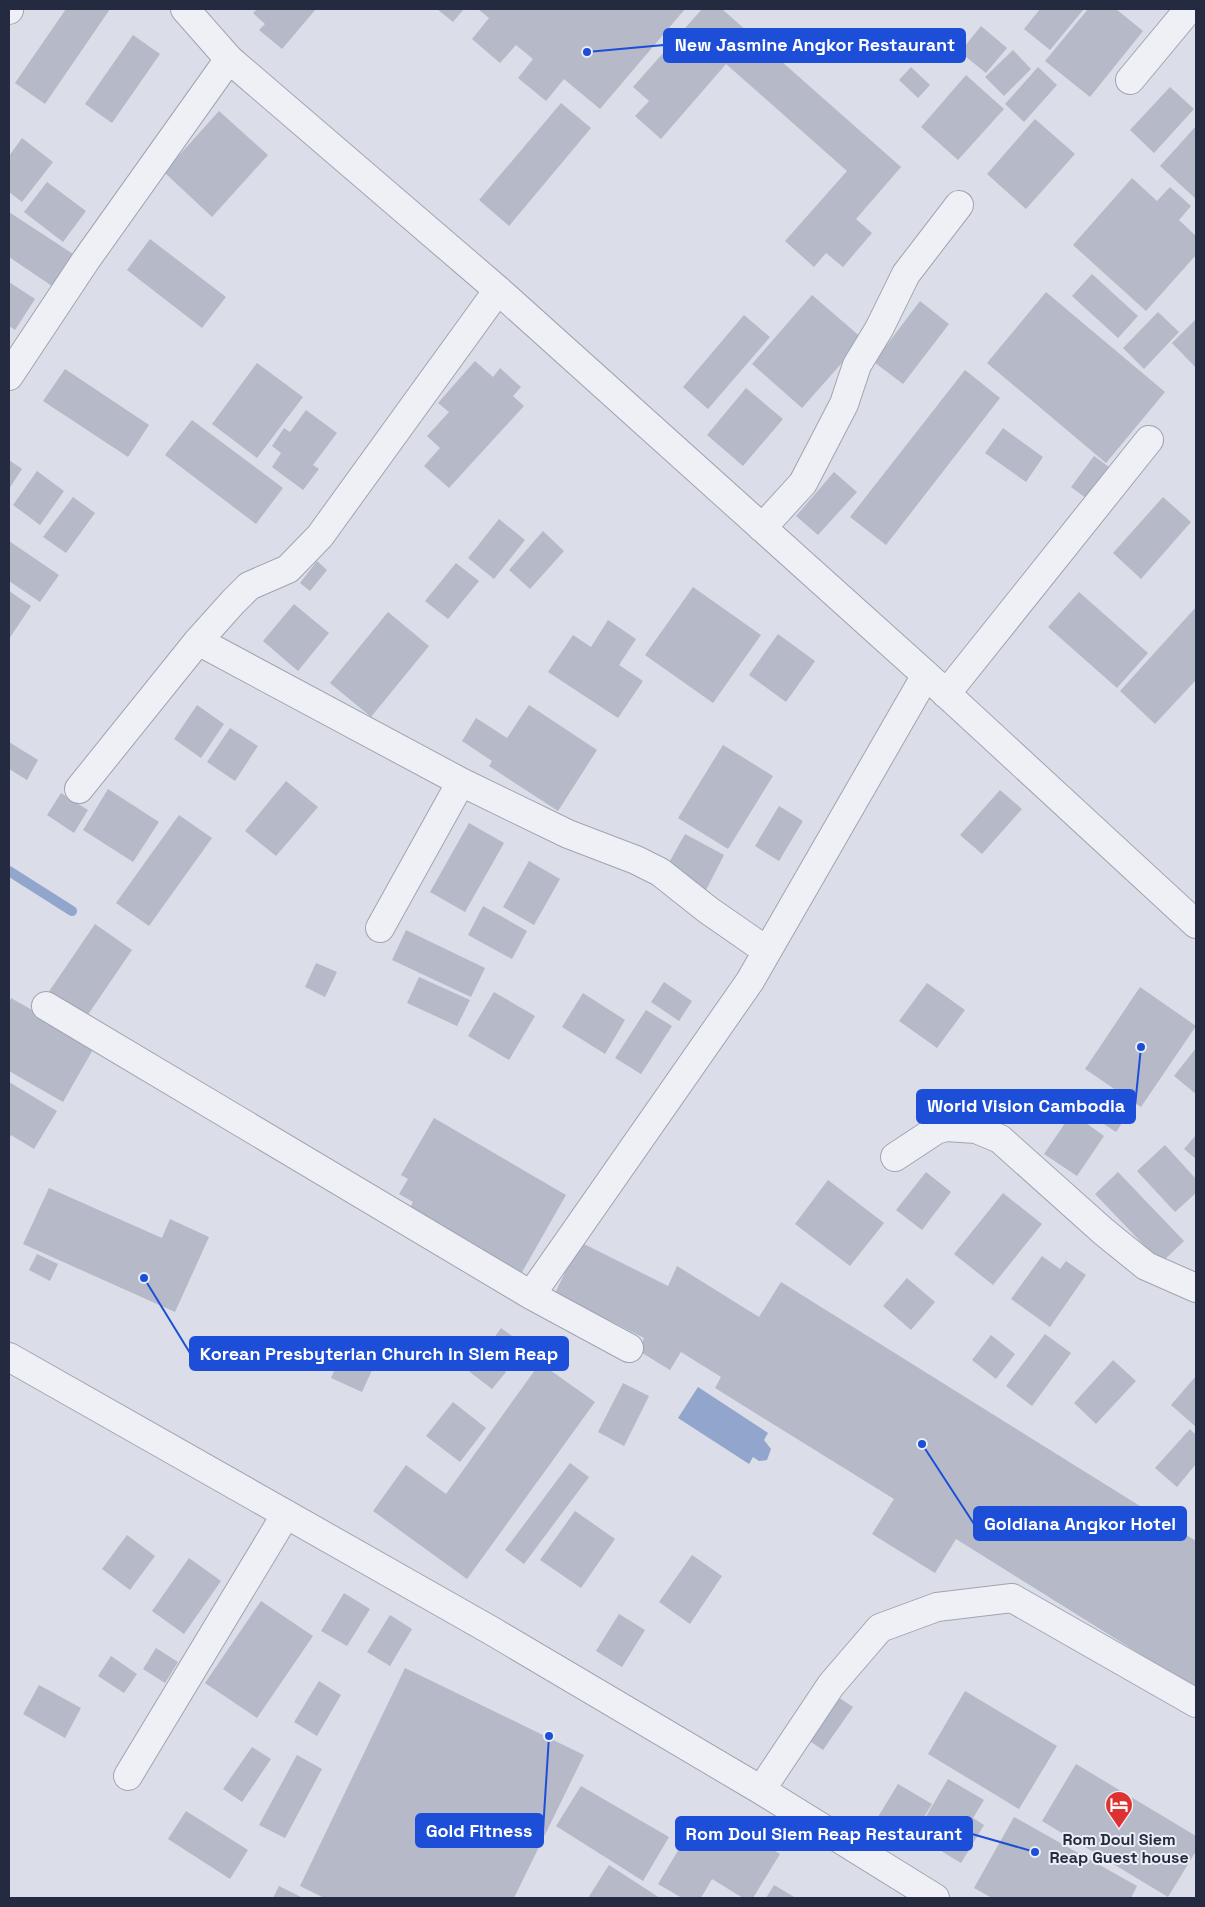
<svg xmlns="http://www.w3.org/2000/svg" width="1205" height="1907" font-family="'Space Grotesk',sans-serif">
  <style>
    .water { fill: #92a5cc }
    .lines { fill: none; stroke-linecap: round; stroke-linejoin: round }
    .stream { stroke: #92a5cc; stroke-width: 10 }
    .building { fill: #b5b9c8 }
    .minor-casing { stroke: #a0a4b2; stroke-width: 30 }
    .minor { stroke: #eff0f6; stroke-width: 28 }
    .labels { text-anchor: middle; stroke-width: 4; stroke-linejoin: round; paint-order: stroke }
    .poi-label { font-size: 16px; font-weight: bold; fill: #242a3f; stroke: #ebeef5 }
    .leader { fill: none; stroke: #1d4ed8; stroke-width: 2 }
    .callout-dot { fill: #1d4ed8; stroke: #ebeef5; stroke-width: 2 }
    .callout { fill: #1d4ed8; stroke: #1d4ed8; stroke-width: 2 }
    .callout-label { font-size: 18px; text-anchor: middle; font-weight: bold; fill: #fff }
  </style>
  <rect width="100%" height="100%" fill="#dbdee8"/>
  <!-- water -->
  <path class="water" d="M698,1387l70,46 -4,7 7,9 -4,11 -8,1 -6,-4 -4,7 -71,-46z"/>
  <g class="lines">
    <!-- stream -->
    <path class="stream" d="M9,871l63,40"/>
  </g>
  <!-- building -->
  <path class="building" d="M66,9h44l-65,95 -30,-21z
    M257,9h59l-34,40 -23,-19 6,-6 -12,-11z
    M437,9h27l-11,13z
    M478,9h207l-85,100 -36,-30 -18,22 -28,-23 15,-19 -17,-14 -16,18 -28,-24 17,-21z
    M702,9h20l179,158 -45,52 16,14 -29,34 -17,-14 -12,14 -29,-26 62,-70 -121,-107 -65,75 -26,-23 14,-15 -16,-14z
    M1040,9h44l-34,41 -26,-21z
    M1088,9h28l27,22 -53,66 -45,-36z
    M981,26l26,22 -21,25 -26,-21z
    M133,35l27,19 -48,69 -27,-19z
    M1013,50l18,19 -27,27 -19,-19z
    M911,67l19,18 -12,13 -19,-18z
    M1038,67l19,18 -33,37 -19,-18z
    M966,75l38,34 -46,51 -37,-33z
    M1170,87l24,22 -40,44 -24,-23z
    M561,103l30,25 -82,98 -30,-26z
    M219,111l49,44 -56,62 -48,-45z
    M1035,119l40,35 -49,55 -39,-35z
    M1196,126v73l-36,-33z
    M22,138l31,24 -31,40 -13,-10v-36z
    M1132,178l25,23 13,-14 21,19 -12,14 17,16v19l-50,56 -73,-66z
    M47,182l39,29 -23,31 -39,-30z
    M9,212l64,42 -21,32 -43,-29z
    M150,239l76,58 -24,31 -75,-58z
    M1092,274l46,42 -20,22 -46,-42z
    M9,282l26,17 -20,31 -6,-4z
    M1046,292l119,100 -59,71 -119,-100z
    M812,295l51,44 -61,69 -50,-44z
    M920,301l29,23 -46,60 -29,-22z
    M1158,312l21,20 -35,37 -21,-21z
    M744,315l26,22 -62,72 -25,-22z
    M1196,319v49l-24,-25z
    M475,361l18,16 7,-9 21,19 -8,9 11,10 -75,82 -25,-22 16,-18 -13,-12 22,-24 -11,-9z
    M257,363l46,34 -46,61 -45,-34z
    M65,369l84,56 -21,32 -85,-56z
    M965,370l35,28 -114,147 -36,-28z
    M746,388l37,31 -40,47 -36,-31z
    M306,410l31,23 -24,32 6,4 -16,21 -31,-23 9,-14 -9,-7 12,-18 6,4z
    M192,420l91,68 -27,36 -91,-69z
    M1003,428l40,29 -17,25 -41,-29z
    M1094,456l19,14 -23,31 -19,-14z
    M9,460l13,9 -13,20z
    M37,471l27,20 -24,34 -27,-20z
    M834,472l23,20 -39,43 -22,-19z
    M73,497l22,16 -29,40 -23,-16z
    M1163,497l28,25 -50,57 -28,-26z
    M499,519l26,21 -31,39 -26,-21z
    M543,531l21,20 -34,38 -21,-19z
    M9,541l50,34 -19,27 -31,-21z
    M317,561l10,9 -17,21 -10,-8z
    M456,563l23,18 -31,38 -23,-18z
    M693,587l68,48 -48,68 -68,-48z
    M9,591l22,15 -22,33z
    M1079,592l69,61 -31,35 -69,-61z
    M294,604l35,29 -31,38 -35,-30z
    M1196,607v73l-41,44 -35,-33z
    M388,612l41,34 -58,71 -41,-34z
    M608,620l28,19 -17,26 24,16 -25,37 -70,-46 25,-37 18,12z
    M778,634l37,27 -29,41 -37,-27z
    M197,705l27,19 -23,34 -27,-19z
    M529,705l68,45 -39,61 -69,-45 3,-5 -30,-20 14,-23 31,20z
    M230,728l28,18 -23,35 -28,-19z
    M9,742l29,18 -11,20 -18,-11z
    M723,745l50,31 -45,73 -50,-31z
    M286,781l32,26 -42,49 -31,-25z
    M108,789l51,33 -26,40 -50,-32z
    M1000,790l22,19 -40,45 -22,-19z
    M61,793l27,17 -14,23 -27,-18z
    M779,806l24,15 -24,40 -24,-15z
    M179,815l33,23 -63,88 -33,-23z
    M469,823l35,20 -39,69 -35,-20z
    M685,834l39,21 -18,35 -40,-22z
    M529,861l31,18 -26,46 -31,-18z
    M483,906l44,25 -15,28 -44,-24z
    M95,924l37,26 -47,69 -37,-26z
    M406,930l79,38 -14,29 -79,-37z
    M316,963l21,9 -12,25 -20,-10z
    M419,977l51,23 -13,26 -50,-23z
    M664,982l28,19 -13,20 -28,-19z
    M927,983l38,27 -28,38 -38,-27z
    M1140,987l56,39 -55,81 -56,-38z
    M494,992l41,24 -26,44 -41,-24z
    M583,993l42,27 -20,34 -43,-27z
    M11,998l84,48 -32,56 -54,-31v-68z
    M646,1010l26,16 -31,48 -26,-16z
    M1196,1048v46l-22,-18z
    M9,1082l48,29 -23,38 -23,-14 -2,4z
    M1105,1094l25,17 -14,21 -26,-17z
    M1072,1113l32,23 -27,40 -33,-22z
    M434,1118l132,77 -45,79 -111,-66 3,-6 -14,-8 9,-15 -7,-4z
    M1196,1135v24l-12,-10z
    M1165,1145l31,34v14l-21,19 -38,-41z
    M926,1172l25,20 -29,38 -26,-20z
    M1118,1172l66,69 -23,22 -66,-69z
    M828,1180l56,43 -34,43 -55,-42z
    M49,1188l113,50 8,-19 39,18 -34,75 -152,-68z
    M1003,1193l39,31 -49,61 -39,-31z
    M580,1242l88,44 9,-20 82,51 22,-35 415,259v148l-240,-150 -21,34 -63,-39 22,-35 -179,-111 6,-11 -40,-25 -11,18 -31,-19 5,-13 -89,-45z
    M37,1254l21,10 -8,17 -21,-11z
    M1042,1256l18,13 6,-8 20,14 -36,52 -39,-28z
    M907,1278l28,24 -24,28 -28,-24z
    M501,1328l21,15 -15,21 -21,-15z
    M1045,1334l26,19 -39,53 -26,-20z
    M991,1335l24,19 -19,25 -24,-19z
    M346,1343l32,14 -16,35 -31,-14z
    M478,1352l28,20 -14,17 -26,-20z
    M1113,1360l23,21 -40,43 -22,-21z
    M540,1363l55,39 -128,177 -94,-68 33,-46 40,29z
    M1196,1376v51l-25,-22z
    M623,1383l26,13 -25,50 -26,-14z
    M453,1402l33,26 -26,34 -34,-26z
    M1190,1429l6,6v29l-19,23 -22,-19z
    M570,1463l19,14 -65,87 -19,-14z
    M575,1511l40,28 -34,49 -41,-28z
    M127,1535l28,21 -25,34 -28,-21z
    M692,1555l30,21 -32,48 -31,-22z
    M189,1558l32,23 -37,53 -32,-23z
    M344,1593l26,16 -23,37 -26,-15z
    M261,1601l52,35 -56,82 -52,-35z
    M619,1614l26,16 -23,37 -26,-16z
    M390,1615l22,14 -22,37 -23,-14z
    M156,1648l22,14 -13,21 -22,-14z
    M111,1656l26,18 -13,19 -26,-17z
    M405,1668l179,87 -70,143h-190l-24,-12z
    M319,1681l22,14 -24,41 -23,-14z
    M39,1685l42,23 -16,30 -42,-24z
    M965,1691l92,55 -38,63 -91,-55z
    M838,1697l15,10 -30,43 -15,-10z
    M252,1747l19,12 -29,43 -19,-13z
    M297,1755l25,14 -37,69 -26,-13z
    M1076,1764l120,72v15l-28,46 -126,-76z
    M948,1779l36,21 -11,18 11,7 -23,38 -46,-28z
    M898,1784l34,20 -23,37 -14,-8 2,-5 -19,-11z
    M581,1786l88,51 -26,44 -87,-55z
    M186,1811l62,39 -18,29 -62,-40z
    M1014,1817l123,69 -6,12h-139l-18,-10z
    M697,1819l38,23 7,-11 38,23 -27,44h-10l-31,-19 -11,19h-19l-24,-14z
    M609,1865l51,33h-72z
    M774,1885l22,13h-30z
    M279,1886l24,12h-30z"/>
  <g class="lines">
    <defs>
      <path id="minor" d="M185,9l44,50 269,231 428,385 270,249
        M9,10v-1
        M1130,80l59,-71
        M9,376l77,-116 143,-201
        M762,528l41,-45 41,-79 13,-39 22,-36 27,-55 53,-69
        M198,641l263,141 107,52 68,26 24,12 48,38 59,41
        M946,694l203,-254
        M79,789l119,-148 35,-39 16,-16 39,-17 32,-33 178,-246
        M380,928l81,-146
        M46,1006l485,289 98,53
        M895,1157l41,-27 10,-3 30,2 24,10 104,93 42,34 50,22
        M531,1295l219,-314 176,-306
        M9,1357l483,274 269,159 174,108
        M128,1776l158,-262
        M761,1790l70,-105 49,-57 57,-21 75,-9 184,105"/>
    </defs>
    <!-- minor casing -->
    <use href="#minor" class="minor-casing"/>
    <!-- minor -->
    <use href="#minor" class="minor"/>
  </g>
  <!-- icons -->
  <defs>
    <symbol id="hotel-pin" viewBox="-11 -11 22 30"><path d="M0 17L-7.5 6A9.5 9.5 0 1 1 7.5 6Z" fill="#dc3231" stroke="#ebeef5"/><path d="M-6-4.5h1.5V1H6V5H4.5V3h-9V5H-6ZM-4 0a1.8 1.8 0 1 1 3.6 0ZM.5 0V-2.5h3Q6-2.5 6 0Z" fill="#fff"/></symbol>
  </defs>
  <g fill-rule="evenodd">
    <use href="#hotel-pin" x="1103" y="1789" width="32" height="43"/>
  </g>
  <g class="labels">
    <!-- poi labels -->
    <g class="poi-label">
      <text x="1119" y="1845">Rom Doul Siem<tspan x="1119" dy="18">Reap Guest house</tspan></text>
    </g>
  </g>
  <!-- callouts -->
  <path class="leader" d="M587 52L664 45M1141 1047L1135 1106M144 1278L190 1353M922 1444L974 1524M549 1736L543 1831M1035 1852L972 1834"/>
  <g class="callout-dot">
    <circle cx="587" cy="52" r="5"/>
    <circle cx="1141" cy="1047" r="5"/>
    <circle cx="144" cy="1278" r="5"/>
    <circle cx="922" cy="1444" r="5"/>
    <circle cx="549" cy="1736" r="5"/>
    <circle cx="1035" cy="1852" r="5"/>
  </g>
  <g class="callout">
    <rect x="664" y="29" width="301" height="33" rx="5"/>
    <rect x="917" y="1090" width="218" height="33" rx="5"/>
    <rect x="190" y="1337" width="378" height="33" rx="5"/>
    <rect x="974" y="1507" width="212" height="33" rx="5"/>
    <rect x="416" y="1814" width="127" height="33" rx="5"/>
    <rect x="676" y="1817" width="296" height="33" rx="5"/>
  </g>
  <g class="callout-label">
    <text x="815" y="51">New Jasmine Angkor Restaurant</text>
    <text x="1026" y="1112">World Vision Cambodia</text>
    <text x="379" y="1360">Korean Presbyterian Church in Siem Reap</text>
    <text x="1080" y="1530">Goldiana Angkor Hotel</text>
    <text x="479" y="1837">Gold Fitness</text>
    <text x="824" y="1840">Rom Doul Siem Reap Restaurant</text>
  </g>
  <!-- border -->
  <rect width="1205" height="1907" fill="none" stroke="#242a3f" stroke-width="20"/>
</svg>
